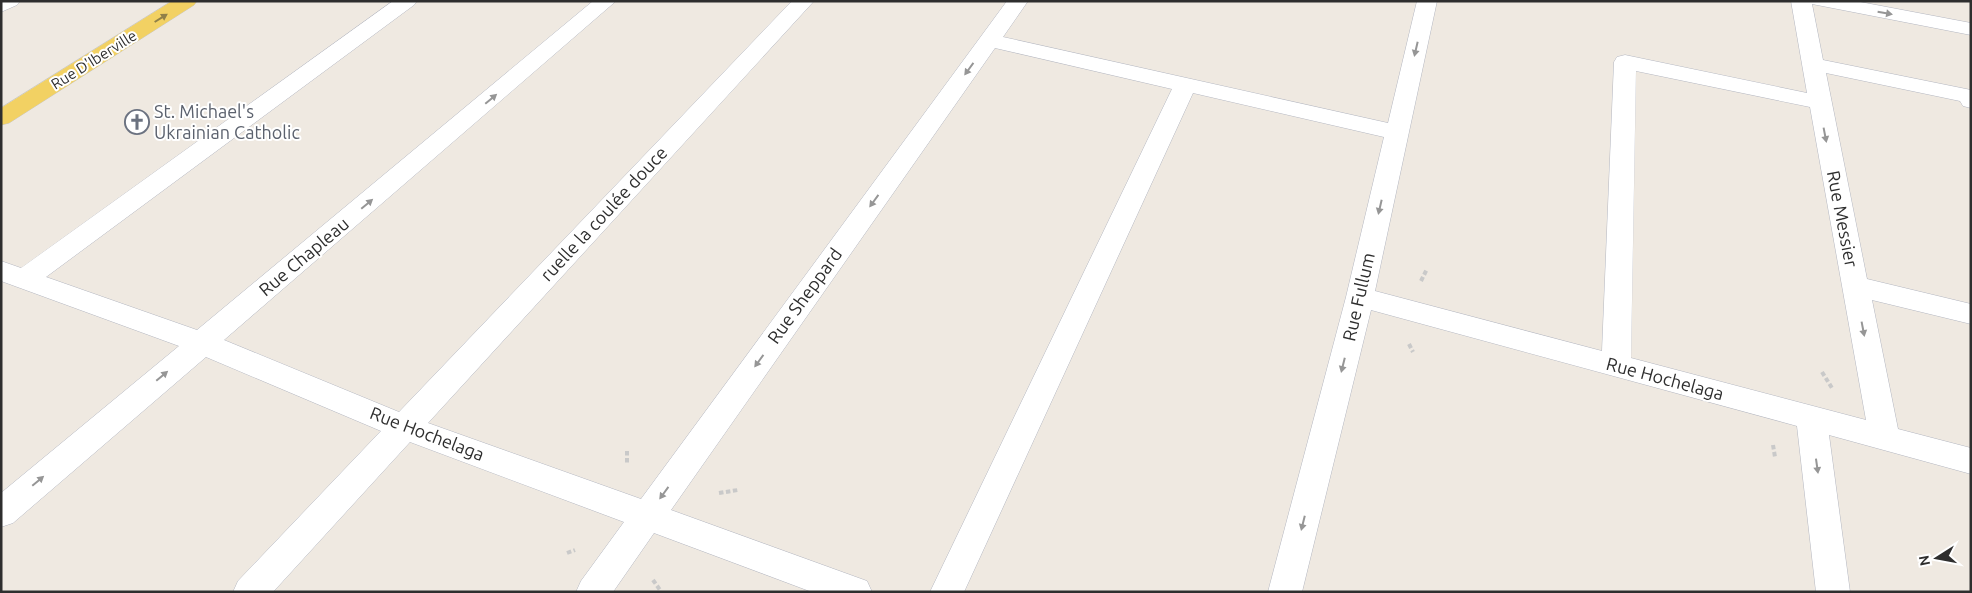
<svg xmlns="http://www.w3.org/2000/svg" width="1972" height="593" font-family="Ubuntu,sans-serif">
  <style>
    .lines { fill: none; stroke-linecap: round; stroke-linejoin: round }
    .minor-casing { stroke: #b4b7c1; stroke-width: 1 }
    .major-casing { stroke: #c9c9c9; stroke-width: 1 }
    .path { stroke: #c9c9c9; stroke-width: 4; stroke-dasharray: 4.5 2.5; stroke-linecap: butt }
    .minor { fill: #fff; fill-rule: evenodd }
    .major { fill: #f2d163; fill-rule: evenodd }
    .oneway { fill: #969696 }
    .oneway2 { fill: #908048 }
    .labels { text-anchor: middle; stroke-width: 4; stroke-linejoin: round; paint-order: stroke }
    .far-street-label { font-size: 15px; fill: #2e2e2e; stroke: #fff }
    .worship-label { font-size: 18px; fill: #5b616d; stroke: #fff; text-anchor: start }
    .street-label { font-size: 18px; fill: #2e2e2e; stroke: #fff }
  </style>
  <rect width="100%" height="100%" fill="#efe9e1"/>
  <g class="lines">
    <defs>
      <path id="minor" d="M1,1h19l-3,4 -16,7z
        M393,1h24l-3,4 -368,272 151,53 396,-329h23l-392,339 175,72 393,-411h22l-386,422 213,76 366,-498h21l-25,36 385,86 29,-122h20l-62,290 227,60 12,-289 3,-5 8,-2 182,38 -16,-92h64l116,22v12l-159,-31 11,56 148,30v18l-8,-2 -3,-5 -134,-28 41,206 104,25v20l-99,-24 26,129 73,19v26l-142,-39 21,157h-34l-19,-166 -426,-116 -69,282h-34l78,-295 38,-160 -191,-44 -229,499h-34l242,-503 -177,-41 -324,462 196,71 5,11h-60l-158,-59 -41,59h-37l5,-11 43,-59 -214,-80 -137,150h-40l5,-11 143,-150 -175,-74 -193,166 -12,4v-34l178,-147 -178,-65v-20l20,7zM1636,71l174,36 56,313 -235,-62z"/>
      <path id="major" d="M172,1h25l-3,4 -185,118 -8,2v-17z"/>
    </defs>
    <!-- minor casing -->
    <use href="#minor" class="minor-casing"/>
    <!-- major casing -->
    <use href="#major" class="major-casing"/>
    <!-- path -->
    <path class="path" d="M1421,281l6,-12
      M1409,344l4,8
      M1822,372l10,16
      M1773,445l2,12
      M627,451v12
      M719,493l19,-3
      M567,553l8,-3
      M653,580l7,10"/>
    <!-- minor -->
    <use href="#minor" class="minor"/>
    <!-- major -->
    <use href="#major" class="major"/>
  </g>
  <!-- one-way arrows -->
  <defs><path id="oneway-solid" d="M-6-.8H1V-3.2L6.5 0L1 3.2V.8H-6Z" transform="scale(1.25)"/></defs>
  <g class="oneway">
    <use href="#oneway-solid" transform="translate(1885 13) rotate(10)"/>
    <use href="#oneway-solid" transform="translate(1416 49) rotate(103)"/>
    <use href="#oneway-solid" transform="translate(969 69) rotate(126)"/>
    <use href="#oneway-solid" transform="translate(491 99) rotate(-40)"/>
    <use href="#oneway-solid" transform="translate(1825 135) rotate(79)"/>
    <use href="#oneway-solid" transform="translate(874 201) rotate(126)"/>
    <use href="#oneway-solid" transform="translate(367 204) rotate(-40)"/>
    <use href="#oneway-solid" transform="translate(1380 207) rotate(103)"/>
    <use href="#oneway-solid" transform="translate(1863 329) rotate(79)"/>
    <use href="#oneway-solid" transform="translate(759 361) rotate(126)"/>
    <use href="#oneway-solid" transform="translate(1343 365) rotate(104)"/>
    <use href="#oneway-solid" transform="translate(162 376) rotate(-40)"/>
    <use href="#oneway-solid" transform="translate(1817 466) rotate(82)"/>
    <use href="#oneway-solid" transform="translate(38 481) rotate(-40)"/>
    <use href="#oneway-solid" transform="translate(664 493) rotate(126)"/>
    <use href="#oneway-solid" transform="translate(1303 523) rotate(104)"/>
  </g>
  <use class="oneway2" href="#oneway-solid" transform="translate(161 18) rotate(-32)"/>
  <!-- icons -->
  <defs>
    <symbol id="church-ring" viewBox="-11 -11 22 22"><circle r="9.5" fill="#fff" stroke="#6b7280" stroke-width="1.5"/><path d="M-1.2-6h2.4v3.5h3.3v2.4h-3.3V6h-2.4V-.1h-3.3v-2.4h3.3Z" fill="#6b7280"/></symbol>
  </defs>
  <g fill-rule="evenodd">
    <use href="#church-ring" x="123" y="108" width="28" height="28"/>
  </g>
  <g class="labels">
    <!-- far-street labels -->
    <g class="far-street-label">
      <text transform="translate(94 60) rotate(-32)" y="5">Rue D'Iberville</text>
    </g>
    <!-- worship labels -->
    <g class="worship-label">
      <text x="154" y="118">St. Michael's<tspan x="154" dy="21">Ukrainian Catholic</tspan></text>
    </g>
    <!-- street labels -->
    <g class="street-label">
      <text transform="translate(604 214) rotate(-47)" y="6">ruelle la coulée douce</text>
      <text transform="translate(1842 219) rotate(79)" y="6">Rue Messier</text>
      <text transform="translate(304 257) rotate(-40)" y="6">Rue Chapleau</text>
      <text transform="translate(805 296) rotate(-54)" y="6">Rue Sheppard</text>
      <text transform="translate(1359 297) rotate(-77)" y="6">Rue Fullum</text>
      <text transform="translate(1665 379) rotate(15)" y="6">Rue Hochelaga</text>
      <text transform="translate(427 434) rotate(21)" y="6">Rue Hochelaga</text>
    </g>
  </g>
  <!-- border -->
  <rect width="1972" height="593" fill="none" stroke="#2e2e2e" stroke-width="5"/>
  <!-- north arrow -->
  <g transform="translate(1937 558) rotate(259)" stroke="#ffffff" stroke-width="4" paint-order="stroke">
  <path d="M0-4L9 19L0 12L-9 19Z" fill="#2e2e2e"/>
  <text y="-8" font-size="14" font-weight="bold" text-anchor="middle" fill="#2e2e2e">N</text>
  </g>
</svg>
